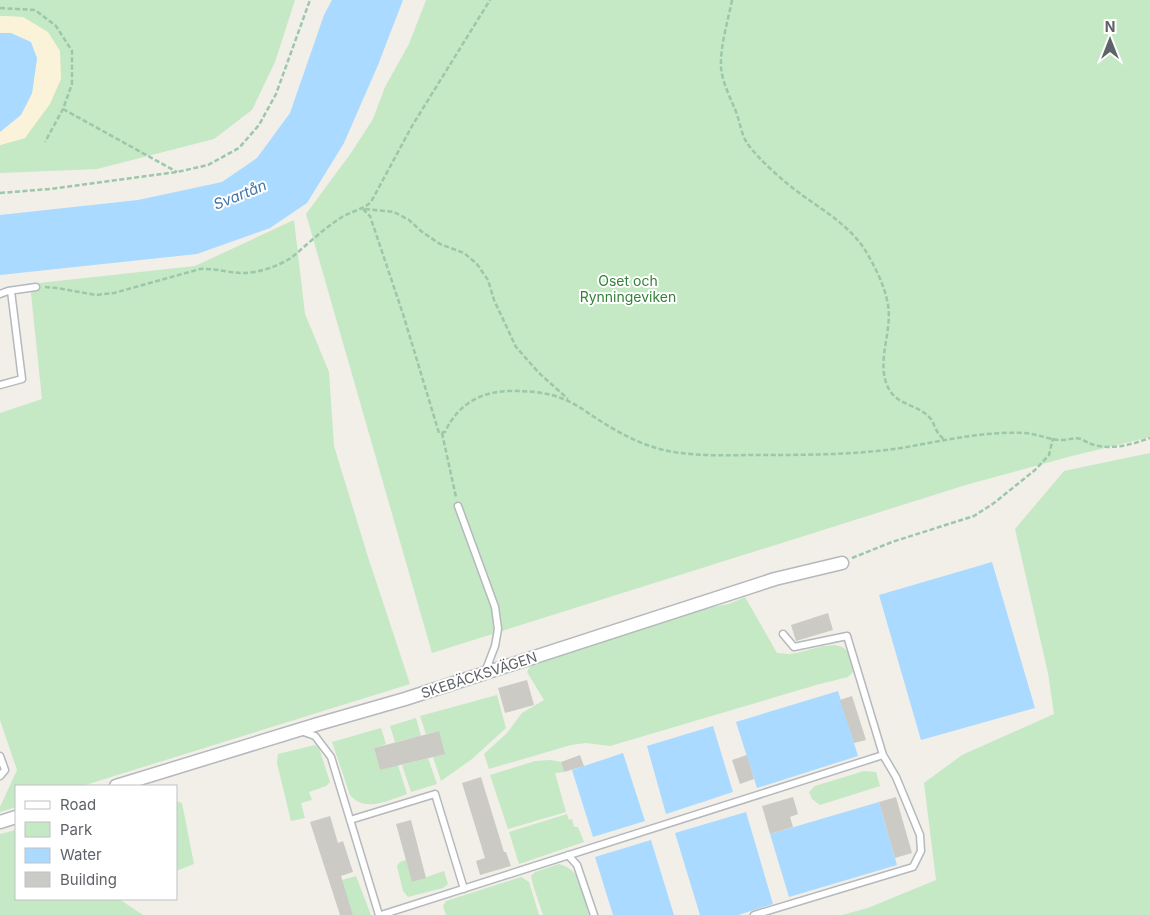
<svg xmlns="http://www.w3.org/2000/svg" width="1150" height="915" font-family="Inter,sans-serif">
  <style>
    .green { fill: #c5e8c5 }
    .sand { fill: #fbf3d9 }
    .water { fill: #aadaff }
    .building { fill: #cccac5 }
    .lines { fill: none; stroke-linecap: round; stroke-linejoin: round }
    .lane-casing { stroke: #b5b8bc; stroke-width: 9 }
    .street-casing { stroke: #b5b8bc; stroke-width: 15 }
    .path { stroke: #9cc7a9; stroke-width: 2.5; stroke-dasharray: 5 2.5; stroke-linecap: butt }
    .lane { stroke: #fff; stroke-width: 6 }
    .street { stroke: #fff; stroke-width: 12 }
    .labels { text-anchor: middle; stroke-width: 4; stroke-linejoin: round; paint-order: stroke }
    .park-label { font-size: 14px; fill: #348238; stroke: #fff }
    .street-label { font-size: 14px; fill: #5f6368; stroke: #fff }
    .water-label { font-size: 15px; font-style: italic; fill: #4174aa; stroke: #fff }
  </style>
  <rect width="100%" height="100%" fill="#f1efe8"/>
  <!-- green -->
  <path class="green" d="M0,0h295l-20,62 -23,48 -38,29 -117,30 -97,4v-28l25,-7 -2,-121 -23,-1z
    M426,0h724v437l-78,19 -103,28 -537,169 -126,-439 45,-61 22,-34 12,-32 24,-43z
    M294,220l11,94 24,58 5,74 34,111 42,127 -328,102h-66v21l-16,5v-5l17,-37 -17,-50v-307l42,-14 -12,-115 165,-18z
    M1150,453v462h-308l26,-7 68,-28 -12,-97 38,-28 92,-41 -6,-41 -33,-144 49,-58z
    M745,597l32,56c4,0 8,1 12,1 15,0 50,-19 59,-1 3,5 4,13 5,19l-5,5 -32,8 -206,61 -24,-3 -15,2 -82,24 -5,-15 23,-21 15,-20 22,-13 -17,-28 4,-7 13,-7 94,-37 91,-17z
    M497,695l9,33 -34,31 -31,22 -8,-24 6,-26 -13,3 -6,-18z
    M416,718l5,18 -26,6 -5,-16z
    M381,728l5,16 -12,4 6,22 18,-5 9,29c-18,6 -42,19 -57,1l-18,-53z
    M315,745l4,3 11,34 -4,4 -17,6 3,8 -11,3 4,15 -14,3 -14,-58 1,-9z
    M428,758l9,26 -26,8 -9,-27z
    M551,760l10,2 3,10 -9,1 11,39 -58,17 -18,-54 45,-14z
    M864,771l12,1 4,14 -60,19 -8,-6 -3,-7 6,-6z
    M176,801l6,2 12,61 -18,7z
    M567,814l2,6 3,-1 2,8h4l6,15 -65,22 -10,-32z
    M16,830v69h103l24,16h-143v-81z
    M406,860l7,22 31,-11 4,13 -5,4 -35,9 -5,-6 -6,-25 3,-4z
    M559,864c25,7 24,30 30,51h-46l-10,-30 -2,-9 4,-4z
    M356,876l15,39h-18l-11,-35z
    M521,877l8,5 10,33h-93l-3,-9 3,-5z"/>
  <!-- sand -->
  <path class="sand" d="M0,16l23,1 25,15 12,19 1,28 -11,25 -25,34 -25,7v-13l21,-17 11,-22 5,-35 -26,-25h-11z"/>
  <!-- water -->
  <path class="water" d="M332,0h71l-25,65 -34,78 -37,60 -37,25 -73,26 -197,21v-60l138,-15 84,-18 35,-24 33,-45 34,-98z
    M0,33h11l20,9 6,16 -5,35 -11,22 -21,17z
    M992,562l43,146 -114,32 -42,-145z
    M838,691l20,65 -101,32 -21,-66z
    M713,726l20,66 -67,22 -19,-68z
    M623,753l22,68 -52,16 -21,-67z
    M879,802l18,63 -108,32 -19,-63z
    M746,812l27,92 -35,11h-38l-25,-82z
    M651,840l23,75h-61l-18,-58z"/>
  <!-- building -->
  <path class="building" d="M828,613l5,17 -37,11 -5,-16z
    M527,680l7,25 -29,8 -7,-25z
    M852,696l14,44 -12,3 -14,-43z
    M439,731l6,23 -65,16 -6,-22z
    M580,755l4,11 -20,6 -3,-10z
    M747,755l7,24 -14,5 -8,-24z
    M481,777l23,75h2l5,14 -31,9 -4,-14 9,-3 -23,-75z
    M793,797l5,17 -8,3 3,10 -23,7 -8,-28z
    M896,797l16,56 -17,5 -16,-56z
    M330,816l8,27 5,-2 10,31 -12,4 12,39h-13l-30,-93z
    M411,820l15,58 -14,4 -16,-58z"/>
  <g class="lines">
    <defs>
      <path id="lane" d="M0,294l8,-3 28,-4
        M0,385l22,-6 -11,-88
        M458,506l37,101 3,22 -3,17 -10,26
        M301,731l14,5 16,21 48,158
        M0,756l5,14 -5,6
        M350,820l85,-26 29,95
        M568,855l9,10 17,50
        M381,915l502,-160
        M754,915l159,-48 8,-16 -1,-16 -24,-58 -13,-22 -36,-119 -53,11 -11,-13"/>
      <path id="street" d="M116,786l202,-62 87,-25 370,-120 67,-16
        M0,822l16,-5"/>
    </defs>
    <!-- lane casing -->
    <use href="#lane" class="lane-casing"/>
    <!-- street casing -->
    <use href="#street" class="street-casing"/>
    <!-- path -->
    <path class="path" d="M732,0c-4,21 -12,46 -11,67 1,14 8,28 13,40 5,10 7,27 13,36 11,16 38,40 55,52 25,18 51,33 66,60 9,16 17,32 20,50 5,27 -14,60 2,86 10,15 29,14 40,27 4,4 4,9 7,13 1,3 5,6 7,9
      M0,8l35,2 21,16 16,25v33l-9,25 -18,33
      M63,109l114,63
      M0,193l50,-4 127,-17 31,-7 31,-17 20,-23 17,-31 34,-94
      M363,209l7,7 33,98 36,119 6,-1c13,-28 36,-41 66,-41 17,0 37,1 52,8 14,5 26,15 39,23 19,12 40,23 62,28 30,7 63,5 94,5 48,0 96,0 143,-7 41,-7 82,-17 124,-15 13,1 25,7 37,7 7,0 13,-3 19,-1 6,3 11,6 18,7 18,3 34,-2 51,-8
      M365,209l29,3 15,8 12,11 19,13 24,9 13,11 11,16 6,20 22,47 23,26 29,26
      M45,287l12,1 39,7 18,-2 86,-24c15,-1 29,4 43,4 16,0 35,-7 48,-15 17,-14 33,-30 51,-41 10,-6 20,-7 29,-15l41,-76 78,-126
      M442,433l14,64
      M852,558l40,-16 82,-26 20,-13 41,-33 14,-15 4,-17"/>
    <!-- lane -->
    <use href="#lane" class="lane"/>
    <!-- street -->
    <use href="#street" class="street"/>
  </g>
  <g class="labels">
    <!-- park labels -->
    <g class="park-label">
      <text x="628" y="286">Oset och<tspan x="628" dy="16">Rynningeviken</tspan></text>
    </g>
    <!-- street labels -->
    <g class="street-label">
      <text transform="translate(479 675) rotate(-18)" y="5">SKEBÄCKSVÄGEN</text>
    </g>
    <!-- water labels -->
    <g class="water-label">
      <text transform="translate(240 195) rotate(-22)" y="5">Svartån</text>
    </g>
  </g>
  <!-- legend -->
  <rect x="15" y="785" width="162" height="115" fill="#ffffff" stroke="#bfc1c3"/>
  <rect x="25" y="801" width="25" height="8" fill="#ffffff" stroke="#bfc1c3"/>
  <text x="60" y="810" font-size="15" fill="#5f6368">Road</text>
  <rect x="25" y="822" width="25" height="15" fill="#c5e8c5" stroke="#bfc1c3"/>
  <text x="60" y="835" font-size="15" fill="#5f6368">Park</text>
  <rect x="25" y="848" width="25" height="15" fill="#aadaff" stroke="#bfc1c3"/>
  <text x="60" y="860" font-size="15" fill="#5f6368">Water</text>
  <rect x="25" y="872" width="25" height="15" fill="#cccac5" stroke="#bfc1c3"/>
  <text x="60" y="885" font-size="15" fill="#5f6368">Building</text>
  <!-- north arrow -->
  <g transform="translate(1110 40)" stroke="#ffffff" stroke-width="4" paint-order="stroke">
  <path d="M0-4L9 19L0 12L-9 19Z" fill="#5f6368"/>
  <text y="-8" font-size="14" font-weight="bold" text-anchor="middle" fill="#5f6368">N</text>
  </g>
</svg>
